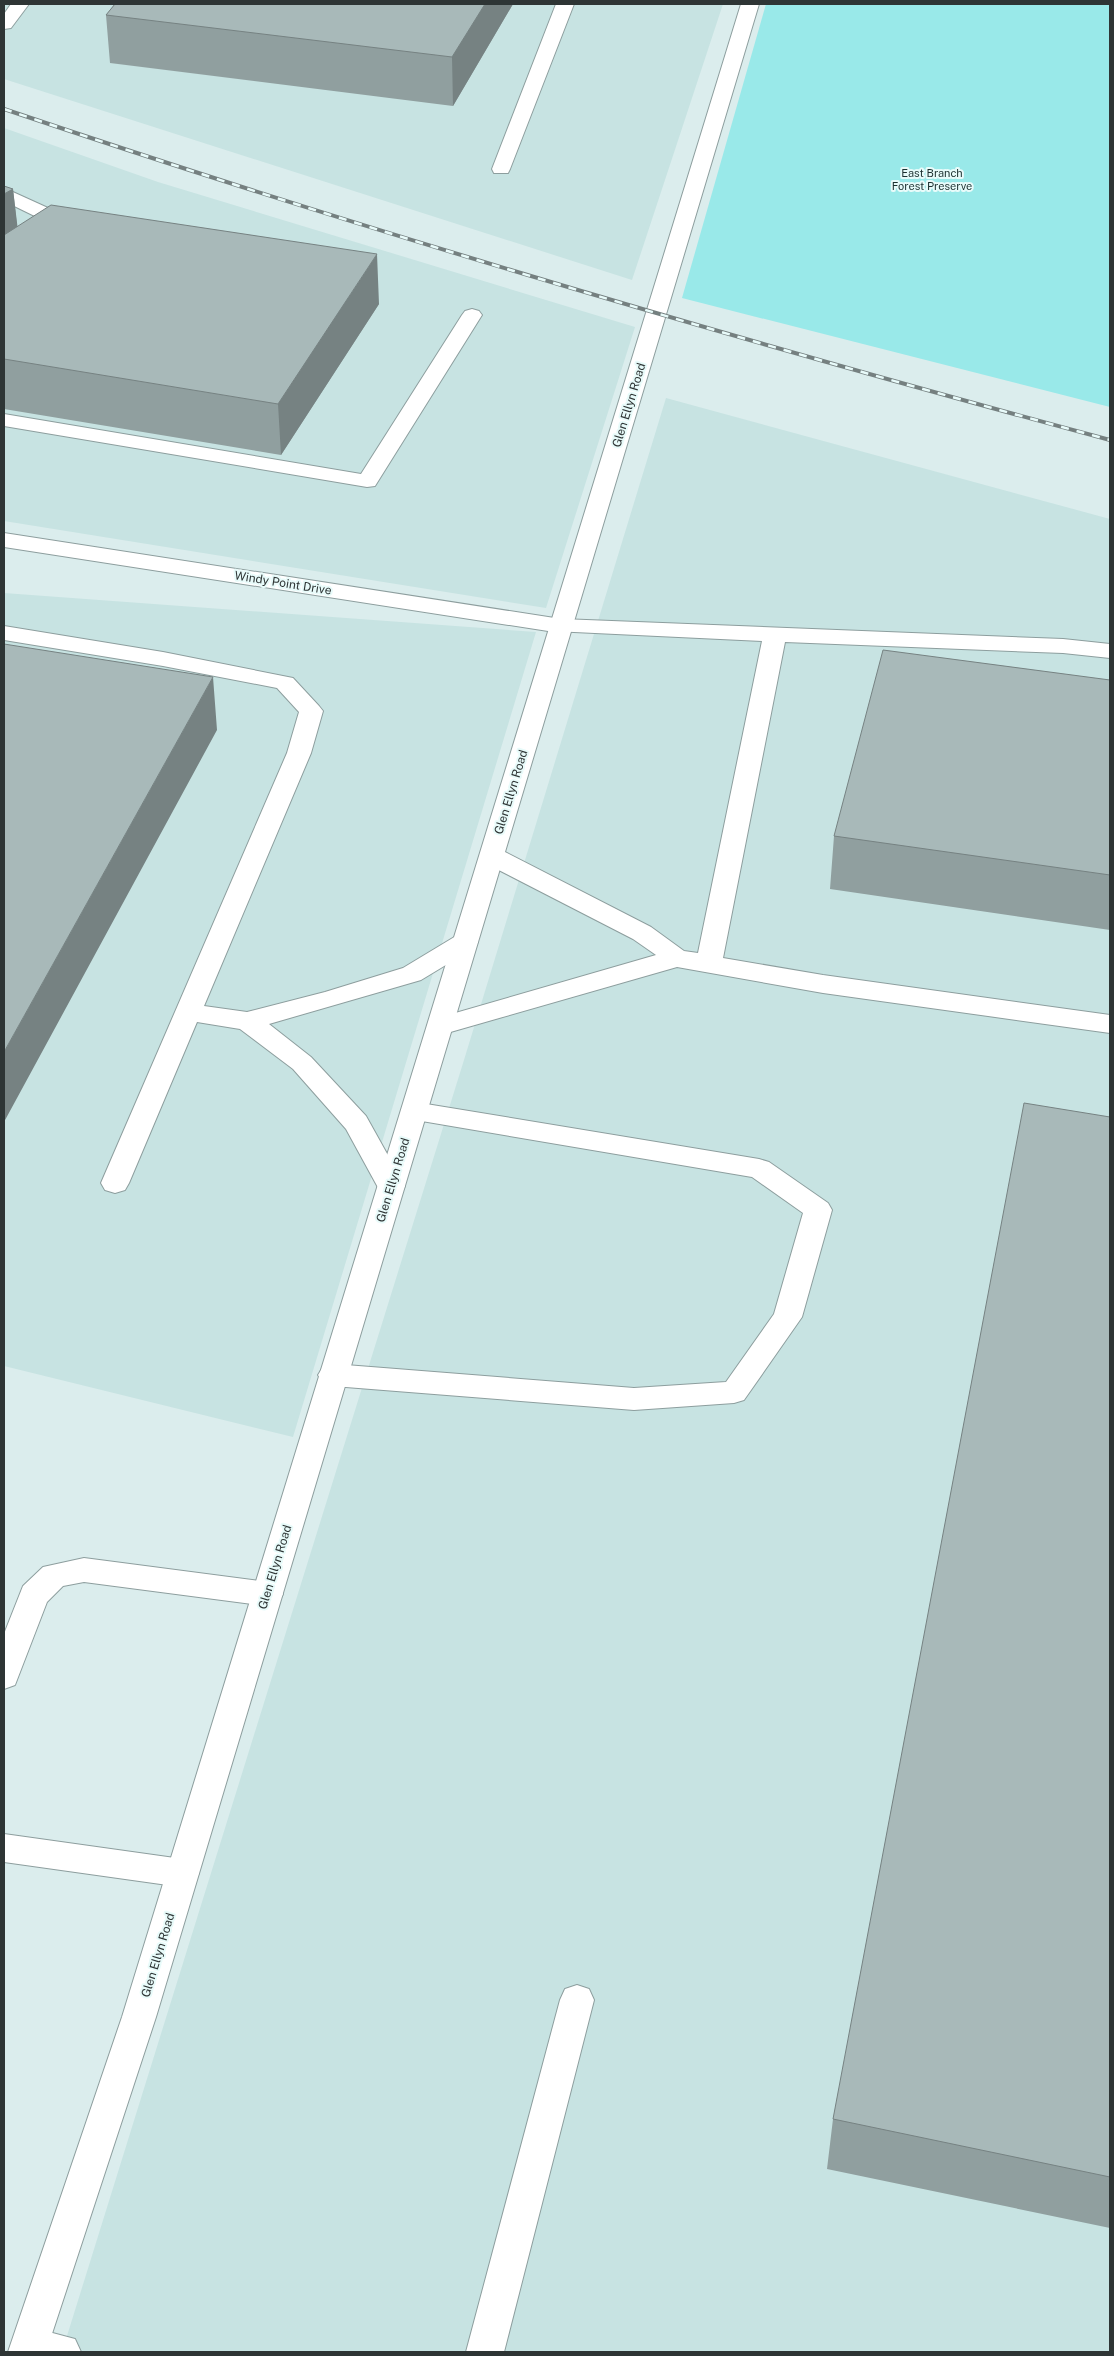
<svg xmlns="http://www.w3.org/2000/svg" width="1114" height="2356" font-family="'Public Sans',sans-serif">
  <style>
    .built { fill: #c7e3e2 }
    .green { fill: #99e9e9 }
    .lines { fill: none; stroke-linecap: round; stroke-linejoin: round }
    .service-casing { stroke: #8d9e9e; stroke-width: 2 }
    .minor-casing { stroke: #8d9e9e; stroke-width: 2 }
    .tertiary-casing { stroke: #8d9e9e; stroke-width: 2 }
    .service { fill: #fff; fill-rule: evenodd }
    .minor { fill: #fff; fill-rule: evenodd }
    .tertiary { fill: #fff; fill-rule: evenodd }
    .rail-casing { stroke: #758080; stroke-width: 4 }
    .rail { stroke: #e8fbfa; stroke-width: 2.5; stroke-dasharray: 8; stroke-linecap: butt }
    .wall { fill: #909f9f }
    .shaded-wall { fill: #768282 }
    .building { fill: #a8b9b9; stroke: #768282 }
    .labels { text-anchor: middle; stroke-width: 4; stroke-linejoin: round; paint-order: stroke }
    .far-park-label { font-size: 11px; fill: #1c3030; stroke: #e8fbfa }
    .street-label { font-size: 12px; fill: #2e3535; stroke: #e8fbfa }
  </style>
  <rect width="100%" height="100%" fill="#dbeded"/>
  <!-- built -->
  <path class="built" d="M4,4h719l-91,276 -628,-201z
    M4,128l154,54 477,145 -89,281 -542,-87z
    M666,398l444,121v1833h-1048l402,-1292z
    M4,593l532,39 -243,805 -289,-71z"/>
  <!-- green -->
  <path class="green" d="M766,4h344v403l-428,-109z"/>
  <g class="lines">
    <defs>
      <path id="service" d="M11,4h18l-18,24 -7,1v-15z
        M556,4h18l-64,165 -2,4h-14l-2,-4z
        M4,188l66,30 3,4 -62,43 -7,2v-15l45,-29 -45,-22z
        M472,309l7,2 3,4 -107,171 -8,1 -363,-61v-12l357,60 101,-159 3,-4z
        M561,619l502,20 47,5v14l-47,-5 -278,-11 -62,316 100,17 287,40v18l-287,-40 -146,-26 -237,68 -9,-3 -4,-6 4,-6 225,-65 -23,-16 -150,-77 -3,-6 3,-6 9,-2 9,2 150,77 33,24 14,2 64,-312 -209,-10 -3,-5 3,-5z
        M4,626l159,26 130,26 26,28 4,5 -12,42 -107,253 43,6 78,-20 78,-24 53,-32 9,-2 9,2 4,6 -4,6 -53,32 -152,44 42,33 55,59 39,70 -4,7 -10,3 -10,-3 -35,-64 -53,-60 -53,-40 -43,-7 -68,161 -4,7 -10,3 -10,-3 -4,-7 186,-430 12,-41 -22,-24 -114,-22 -159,-26z
        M414,1102l345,57 10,3 59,41 4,7 -30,107 -58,83 -10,3 -100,7 -301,-24 -10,-3 -5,-8 5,-8 10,-3 301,24 92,-6 48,-68 29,-101 -51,-36 -348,-59 -3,-7 3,-7z
        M84,1558l183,24 11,3 5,9 -5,9 -11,3 -183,-24 -21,4 -16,16 -32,83 -11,4v-55l19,-48 20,-19z
        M4,1834l178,25 12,4 5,10 -5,10 -12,4 -178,-25z
        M577,1985l12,4 5,11 -90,352h-38l94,-352 5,-11z
        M30,2327l45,12 6,13h-67l-3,-7 6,-13z"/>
      <path id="minor" d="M4,533l557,86 8,2 3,5 -3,5 -8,2 -557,-86z"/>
      <path id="tertiary" d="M741,4h18l-603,2013 -110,335h-38l114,-335z"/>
    </defs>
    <!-- service casing -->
    <use href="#service" class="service-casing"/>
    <!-- minor casing -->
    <use href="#minor" class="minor-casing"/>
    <!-- tertiary casing -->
    <use href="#tertiary" class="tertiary-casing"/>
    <!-- service -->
    <use href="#service" class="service"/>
    <!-- minor -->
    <use href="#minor" class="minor"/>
    <!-- tertiary -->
    <use href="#tertiary" class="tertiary"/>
    <defs>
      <path id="rail" d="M4,109c365,123 734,231 1106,331"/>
    </defs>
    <!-- rail casing -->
    <use href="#rail" class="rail-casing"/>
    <!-- rail -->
    <use href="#rail" class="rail"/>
  </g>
  <!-- wall -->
  <path class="wall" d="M115,4h398l-60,102 -343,-43 -4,-48z
    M4,186l9,3 4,37 362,78 -98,151 -277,-46z
    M1110,680v250l-280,-41 4,-53z
    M1110,1117v1111l-283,-59 6,-50z"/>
  <!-- shaded-wall -->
  <path class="shaded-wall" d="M485,4h28l-60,102 -1,-49z
    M13,189l5,42 -14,9v-46z
    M377,254l2,50 -98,151 -3,-51z
    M213,677l4,53 -213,392v-70z
    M4,1465l1,8 -1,5z"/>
  <!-- building -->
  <path class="building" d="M115,4h370l-33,53 -346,-42z
    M4,186l9,3 -9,5z
    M51,205l326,49 -99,150 -274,-45v-124z
    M4,644l209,33 -209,375z
    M883,650l227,30v195l-276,-39z
    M1024,1103l86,14v1060l-277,-58z"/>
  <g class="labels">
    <!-- far-park labels -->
    <g class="far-park-label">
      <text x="932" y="177">East Branch<tspan x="932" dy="13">Forest Preserve</tspan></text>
    </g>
    <!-- street labels -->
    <g class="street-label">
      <text transform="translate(629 405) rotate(-73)" y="4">Glen Ellyn Road</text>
      <text transform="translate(283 583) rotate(9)" y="4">Windy Point Drive</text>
      <text transform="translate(511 792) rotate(-73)" y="4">Glen Ellyn Road</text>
      <text transform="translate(393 1180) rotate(-73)" y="4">Glen Ellyn Road</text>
      <text transform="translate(275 1567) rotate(-73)" y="4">Glen Ellyn Road</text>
      <text transform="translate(158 1955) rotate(-73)" y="4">Glen Ellyn Road</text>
    </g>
  </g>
  <!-- border -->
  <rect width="1114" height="2356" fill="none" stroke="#2e3535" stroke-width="10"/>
</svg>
